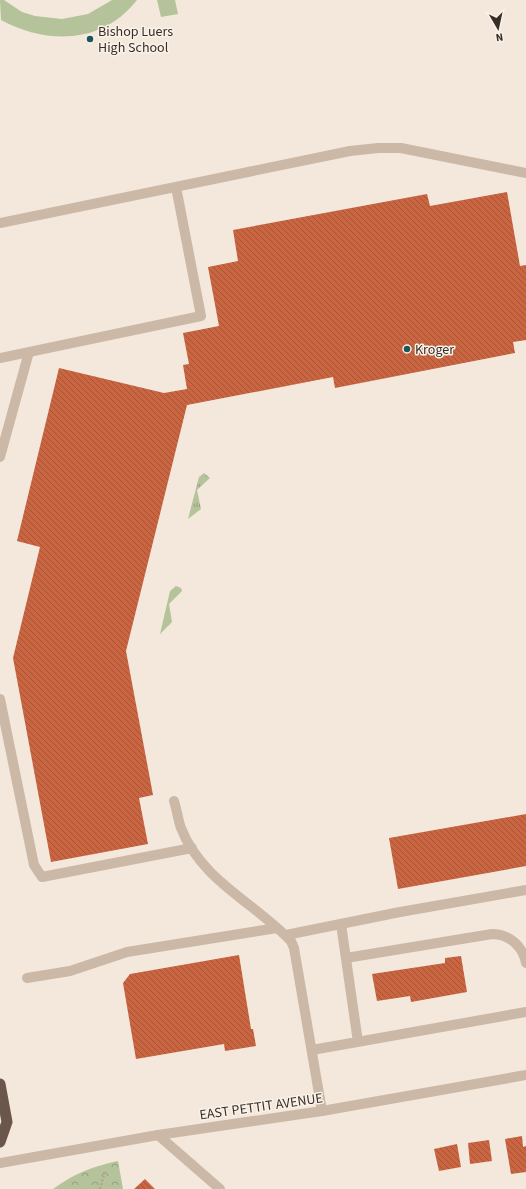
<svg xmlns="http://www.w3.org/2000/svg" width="526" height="1189" font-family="'Source Sans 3',sans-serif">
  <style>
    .grass { fill: url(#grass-tufts) }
    .forest { fill: url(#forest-crowns) }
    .pitch { fill: #b5c39b }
    .building { fill: url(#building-back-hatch) }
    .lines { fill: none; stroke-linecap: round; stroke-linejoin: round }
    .path { stroke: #b7a291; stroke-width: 2.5; stroke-dasharray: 2 2; stroke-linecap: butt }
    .service { stroke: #ccb8a7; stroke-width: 10 }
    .minor { stroke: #ccb8a7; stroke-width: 10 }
    .tertiary { stroke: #ccb8a7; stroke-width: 10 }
    .trunk { stroke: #6a564b; stroke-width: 11 }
    .poi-dot { fill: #1c565b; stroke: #faf2e8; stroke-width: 1.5 }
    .labels { text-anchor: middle; stroke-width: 3; stroke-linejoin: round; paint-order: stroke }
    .poi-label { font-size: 14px; fill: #382d28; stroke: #faf2e8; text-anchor: start }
    .street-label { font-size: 14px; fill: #382d28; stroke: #faf2e8 }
  </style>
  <defs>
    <pattern id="grass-tufts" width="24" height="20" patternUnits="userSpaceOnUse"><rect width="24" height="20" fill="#b5c39b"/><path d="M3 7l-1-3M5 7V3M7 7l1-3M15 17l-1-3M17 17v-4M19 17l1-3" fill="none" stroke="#949f7e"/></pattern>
    <pattern id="forest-crowns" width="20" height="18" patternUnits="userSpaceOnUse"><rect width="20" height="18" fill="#b5c39b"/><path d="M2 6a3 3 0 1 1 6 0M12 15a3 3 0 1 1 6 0" fill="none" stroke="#949f7e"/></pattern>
    <pattern id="building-back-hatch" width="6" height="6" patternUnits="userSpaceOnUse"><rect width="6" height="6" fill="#ca6542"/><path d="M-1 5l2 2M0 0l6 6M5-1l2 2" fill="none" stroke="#a55437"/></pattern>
  </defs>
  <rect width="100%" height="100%" fill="#f3e8db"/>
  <!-- grass -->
  <path class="grass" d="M204,473l6,5 -13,12 4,19 -13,10 11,-42z
    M176,586l5,2 1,3 -13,13 3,18 -12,12 10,-43z"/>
  <!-- forest -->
  <path class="forest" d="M118,1161l5,28h-70c20,-15 41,-23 65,-28z"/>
  <!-- pitch -->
  <path class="pitch" d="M0,0h4l18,12 13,4 27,3 26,-5 24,-14h25c-34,44 -90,45 -136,20z
    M157,0h18l3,14 -17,3z"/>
  <!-- building -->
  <path class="building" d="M507,192l13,74 6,-1v75l-13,2 2,11 -180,35 -2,-11 -146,28 -61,246 27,144 -14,3 9,46 -97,18 -38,-204 27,-111 -23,-6 42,-173 105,25 23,-4 -4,-24 6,-1 -6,-31 36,-7 -11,-59 30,-6 -5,-31 194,-36 3,12z
    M526,814v52l-128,23 -9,-51z
    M239,955l12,74h2l3,17 -31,5 -1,-7 -88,15 -13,-76 7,-9z
    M461,956l6,36 -56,10 -1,-6 -33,5 -5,-27 73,-11v-5z
    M522,1136l1,11 3,-1v26l-15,2 -6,-35z
    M489,1140l3,21 -22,3 -2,-21z
    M457,1144l4,23 -22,4 -5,-22z
    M145,1179l10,10h-21z"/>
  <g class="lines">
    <!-- path -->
    <path class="path" d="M100,1189l5,-18"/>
    <!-- service -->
    <path class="service" d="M0,223l350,-72 28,-3h23l125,25
      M0,358l201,-42 -25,-129
      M0,457l29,-105
      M0,699l34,166 8,12 150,-29
      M174,801c3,9 4,19 7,27 20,52 74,75 110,113l3,7 28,163
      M341,924l17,118
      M286,935l114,-23 126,-22
      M346,958l146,-24c17,0 31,12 34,29
      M27,978l43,-7 57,-19 150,-24
      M312,1050l214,-38"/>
    <!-- minor -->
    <path class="minor" d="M158,1135l62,54"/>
    <!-- tertiary -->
    <path class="tertiary" d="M0,1163l158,-28 164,-24 204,-36"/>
    <!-- trunk -->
    <path class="trunk" d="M0,1084l7,38 -7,20"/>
  </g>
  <!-- markers -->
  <g class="poi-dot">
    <circle cx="90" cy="39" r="4"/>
    <circle cx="407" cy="349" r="4"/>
  </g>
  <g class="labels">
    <!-- poi labels -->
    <g class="poi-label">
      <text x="98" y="36">Bishop Luers<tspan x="98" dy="16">High School</tspan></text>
      <text x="415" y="354">Kroger</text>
    </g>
    <!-- street labels -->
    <g class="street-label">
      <text transform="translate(261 1106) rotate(-8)" y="5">EAST PETTIT AVENUE</text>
    </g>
  </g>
  <!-- north arrow -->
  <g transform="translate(498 28) rotate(171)" stroke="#faf2e8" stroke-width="3" paint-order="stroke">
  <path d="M0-3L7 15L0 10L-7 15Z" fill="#382d28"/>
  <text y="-6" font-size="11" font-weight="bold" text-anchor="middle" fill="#382d28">N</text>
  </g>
</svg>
